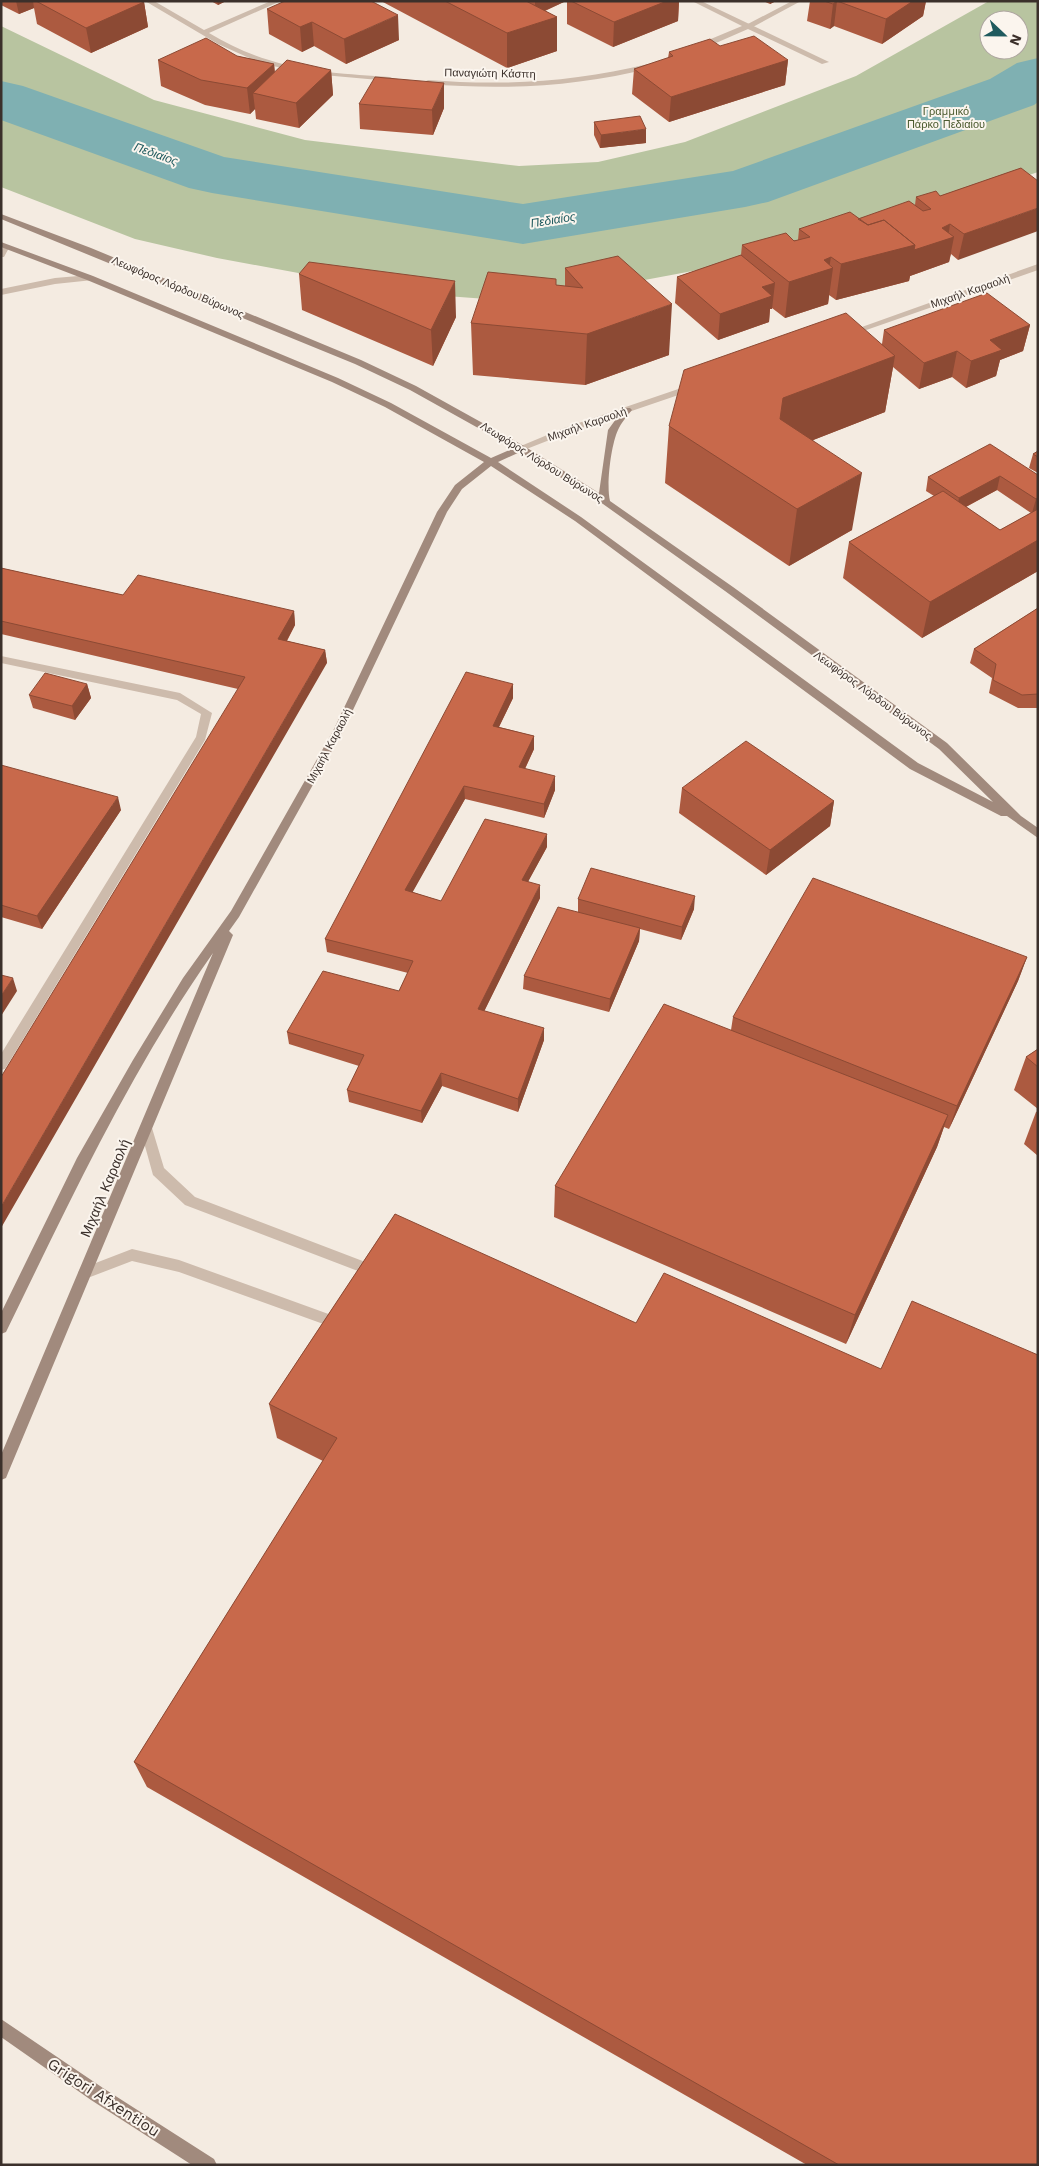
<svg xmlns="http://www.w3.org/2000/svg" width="1039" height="2166" font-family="'Work Sans',sans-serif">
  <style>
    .green { fill: #b8c4a0; fill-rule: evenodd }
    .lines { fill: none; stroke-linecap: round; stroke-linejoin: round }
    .river { fill: #7fb0b2; fill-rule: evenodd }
    .lane { fill: #cdbbac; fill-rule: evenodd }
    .street { fill: #cdbbac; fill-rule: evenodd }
    .secondary { fill: #a18a7d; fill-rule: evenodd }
    .wall { fill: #ac5a40; fill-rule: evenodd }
    .shaded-wall { fill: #8c4a34 }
    .building { fill: #c8694b; stroke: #8c4a34 }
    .labels { text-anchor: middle; stroke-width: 4; stroke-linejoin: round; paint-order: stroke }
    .far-street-label { font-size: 11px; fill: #3b302b; stroke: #fbf5ee }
    .far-park-label { font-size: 11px; fill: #4a5a2e; stroke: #fbf5ee }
    .far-water-label { font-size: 12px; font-style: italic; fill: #1f5a5e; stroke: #fbf5ee }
    .street-label { font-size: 14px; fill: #3b302b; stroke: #fbf5ee }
    .near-street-label { font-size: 16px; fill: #3b302b; stroke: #fbf5ee }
  </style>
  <rect width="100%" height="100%" fill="#f4ebe1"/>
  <!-- green -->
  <path class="green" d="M989,1h49v171l-47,16 -293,82 -171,32 -121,-9 -189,-35 -82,-19 -134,-52v-161l153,74 151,40 214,26 79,-4 87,-20 171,-66zM989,20h30v30h-30z"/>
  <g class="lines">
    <!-- river -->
    <path class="river" d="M1038,58v44l-4,3 -266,97 -23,5 -222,37 -311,-51 -23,-5 -188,-68v-39l22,5 201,71 299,47 210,-33 257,-92 27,-16z"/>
    <!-- lane -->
    <path class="lane" d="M792,1h9l-50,27 -7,-2z
      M1,656l179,37 32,20 -7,27 -200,329 -4,1v-16l195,-317 5,-23 -24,-14 -176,-37z
      M146,1123l4,1 2,4 12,40 31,29 186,71 2,4 -2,4 -5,2 -5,-2 -186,-71 -32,-30 -13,-47 2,-4z
      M132,1249l47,11 166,60 2,4 -2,4 -5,2 -161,-58 -47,-11 -47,18 -5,-2 -2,-4 2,-4z"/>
    <!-- street -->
    <path class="street" d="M145,1h9l50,29 67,-29h10l-72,32c19,11 39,21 60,27 38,13 81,14 121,17l4,2 -4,2 -78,-7 -49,-10 -45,-20z
      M692,1h9l128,61 -7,2 -74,-35 -48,21h-6v-4l48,-20z
      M648,64h3v4c-74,19 -147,22 -223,16l-4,-2 4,-2c75,6 147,2 220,-16z
      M3,244l7,2 -6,11h-3z
      M1038,264v6l-186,65 -7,-2z
      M90,275l4,3 -1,2 -38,4 -54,11v-6l54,-11z
      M693,384l5,3 -2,2 -126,43 -46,18 -3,1 -5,-3 48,-20z"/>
    <!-- secondary -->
    <path class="secondary" d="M1,214l90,34 270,112 55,26 108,60 75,47 9,-63 16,-22h6l2,2c-5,6 -11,13 -14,20 -7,15 -12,55 -8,71l123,86 214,156 74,73 17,12v10l-31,-22h-6l-91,-47 -335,-248 -84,-55 -29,23 -15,23 -104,219 -104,186 -10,14 4,4 -225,538 -2,5 -5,2v-25l212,-502c-83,118 -144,250 -207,379l-5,2v-21l76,-155 56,-98 50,-82 48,-67 102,-180 104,-219 18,-27 29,-23 -99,-55 -53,-25 -245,-102 -86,-33v-5l92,34 245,102 53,25 100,55 23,-10 -104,-58 -55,-26 -354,-145zM520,452l83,52 122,87 214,158 54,53 -75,-39 -337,-246 -83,-55z
      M1,2019l102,69 111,71 3,6h-25l-101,-65 -90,-63z"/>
  </g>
  <!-- wall -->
  <path class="wall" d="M1,1h141l2,1 4,25 -57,26 -54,-29 -3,-16 -15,6 -18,-9z
    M211,1h15l-8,4z
    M381,1h185l-21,10 12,6v34l-50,17z
    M567,1h112l-1,20 -65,26 -46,-23z
    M763,1h13l-6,3z
    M810,1h116l-3,15 -41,28 -48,-18 -4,3 -23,-8z
    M267,9l132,31 -53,24 -32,-18 -12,6 -33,-18z
    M720,46l68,14 -3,25 -116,37 -37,-28 2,-25 34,-11 1,-6z
    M237,56l37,8 1,9 56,-3 2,25 -34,33 -43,-9 -1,-10 -5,5 -45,-9 -44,-19 -3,-26z
    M359,104l85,4 -11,27 -73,-6z
    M594,122l52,21 -46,5 -6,-13z
    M1021,168l-63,92 -7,-6 -2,8 -39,14 -1,5 -73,19 -7,-5 -1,9 -43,14 -13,-10 -2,1 -1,13 -51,18 -43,-37 2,-26 64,-22 1,-10 56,-5 1,-11 59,-10 57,-14 1,-8 24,-1z
    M565,268l104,87 -84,30 -112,-10 -2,-52 85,-38 9,1z
    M299,274l157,43 -23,49 -131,-56z
    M1030,325l-7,26 -23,9 -4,16 -30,12 -14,-11 -33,12 -26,-22 -8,45 -72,28 39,90 -63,36 -124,-83 4,-57 213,-82 2,-14z
    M1038,451v22l-9,-5 4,-14z
    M1038,475v96l-116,67 -79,-60 6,-36 85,-46 -8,-5 2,-14zM997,490l34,23 -31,17 -34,-23z
    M1,568l122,27 171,16 1,14 -8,16 38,9 2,13 -89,26 -237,-55z
    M1038,608v100h-20l-29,-15 3,-15 -22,-15 4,-14z
    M87,684l4,14 -16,22 -42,-12 -4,-13z
    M513,684v14l-14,29 35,9v13l-9,20 30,21 -11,28 -79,-19 -53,93 29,9 106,-54 -19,34 12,17 -56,113 60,29 -26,72 -76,-26 -20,37 -73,-21 -2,-12 12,-24 -70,-22 -2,-12 112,-41 9,-18 -81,-21 -2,-13z
    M1,765l120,45 -79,119 -41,-12z
    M682,788l152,13 -4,25 -64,49 -87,-62z
    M578,899l116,10 -13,31 -41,-11 -1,12 -30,71 -86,-23 1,-13 54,-64z
    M1027,957l-9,24 -69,148 -5,-2 -7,20 -91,197 -292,-127 1,-31 176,-156 2,-13z
    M1038,1049v60l-24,-19 12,-33z
    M1038,1111v45l-14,-12 12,-32z
    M395,1214l643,951h-231l-660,-378 -13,-25 189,-301 -46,-23 -8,-34z"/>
  <!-- shaded-wall -->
  <path class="shaded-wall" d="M16,1h17l1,7 -15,6z
    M217,1h9l-8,4z
    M535,1h31l-31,14z
    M667,1h12l-1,20 -65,26 1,-25z
    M770,1h6l-6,3z
    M837,1l-3,25 -4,3 3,-25z
    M913,1h13l-3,15 -41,28 4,-25z
    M144,2l4,25 -57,26 -5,-25z
    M398,15l1,25 -53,24 -2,-25z
    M557,17v34l-50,17v-35z
    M312,22l2,24 -12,6 -2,-25z
    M788,60l-3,25 -116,37 2,-25z
    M274,64l2,26 -23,3 2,16 -5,5 -3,-26z
    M331,70l2,25 -34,33 -3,-25z
    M444,83v25l-11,27 -1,-25z
    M646,129v14l-46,5 1,-13z
    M1038,208v23l-80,29 6,-26z
    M950,224l-2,15 6,-2 -5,25 -39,14 -1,5 -73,19 5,-36 101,-36z
    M831,257l-2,12 4,-1 -5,36 -43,14 4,-36 35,-22z
    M455,281l1,36 -23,49 -2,-36z
    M775,283l-3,26h-2l-1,13 -51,18 2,-26 42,-27z
    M672,304l-3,51 -84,30 2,-51z
    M1030,325l-7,26 -23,9 -4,16 -30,12 5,-27 19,-21z
    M957,351l-5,26 -33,12 5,-26z
    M895,356l-10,56 -110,43 8,-57z
    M862,473l-10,57 -63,36 8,-57z
    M1000,476l-3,14 -41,22 3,-14z
    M1038,498v12l-6,3 4,-14z
    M1038,540v31l-116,67 8,-36z
    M294,611l1,14 -15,28 -2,-14z
    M325,650l2,13 -326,565v-21z
    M87,684l4,14 -16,22 -3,-14z
    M513,684v14l-20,41v-13z
    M534,736v13l-15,32v-14z
    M555,776v14l-11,28v-14z
    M464,786l1,13 -59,105 -1,-14z
    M118,797l3,13 -79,119 -5,-13z
    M834,801l-4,25 -64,49 4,-25z
    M547,834v13l-25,46v-13z
    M540,885v13l-61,124 -1,-13z
    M695,896l-1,13 -13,31 1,-13z
    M640,928l-1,13 -30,71 1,-13z
    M1027,957l-9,24 -69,148 8,-23z
    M13,978l4,13 -16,25v-20z
    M544,1028v12l-26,72v-13z
    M441,1073l1,13 -20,37 -1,-12z
    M948,1115l-11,32 -91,197 9,-29z"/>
  <!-- building -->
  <path class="building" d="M36,1h106l2,1 -58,26z
    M285,1h86l27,14 -54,24 -32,-17 -12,5 -33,-18z
    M445,1h81l31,16 -50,16z
    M571,1h96l-53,21z
    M824,1h89l-27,18 -49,-18 -4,3z
    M754,36l34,24 -117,37 -37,-28 39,-13 -4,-4 41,-13 10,7z
    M206,38l31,18 37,8 -27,24 -46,-8 -43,-20z
    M287,60l44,10 -35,33 -43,-10z
    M375,77l69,6 -12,27 -73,-6z
    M640,116l6,13 -45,6 -7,-13z
    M1021,168l17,13v27l-74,26 -14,-10 -8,4 12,9 -40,13 1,-5 -31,-25 -16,5 -10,-6 51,-18 14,10 8,-2 -15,-12 20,-6 4,5z
    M850,212l18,13 16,-5 31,25 -74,19 -10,-7 -7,3 9,8 -44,14 -47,-37 44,-12 8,8 16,-4 -11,-8z
    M741,255l34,28 -13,4 10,9 -52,18 -43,-37z
    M618,256l54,48 -85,30 -116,-11 17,-51 68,7v6l27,3 -18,-20z
    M309,262l146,19 -24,49 -132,-56z
    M987,293l43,32 -40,15 12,10 -31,11 -14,-10 -33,12 -40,-33z
    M846,313l49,43 -112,42 -3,21 82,54 -65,36 -128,-83 15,-56z
    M990,444l48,31v23l-2,1 -36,-23 -41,22 -31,-21z
    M1038,451v6l-5,-3z
    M943,491l57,39 38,-21v31l-108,62 -81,-60z
    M1,568l122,27 15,-20 156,36 -16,28 47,11 -324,557v-130l244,-400 -244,-56z
    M1038,608v86l-16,1 -29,-15 3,-16 -22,-15z
    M466,672l47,12 -20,42 41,10 -15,31 36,9 -11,28 -80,-18 -59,104 36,11 44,-82 62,15 -25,46 18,5 -62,124 66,19 -26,71 -77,-26 -20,38 -74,-21 17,-35 -77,-23 36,-61 76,20 14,-30 -88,-22z
    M45,673l42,11 -15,22 -43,-11z
    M746,741l88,60 -64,49 -88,-62z
    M1,765l117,32 -81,119 -36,-11z
    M591,868l104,28 -13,31 -104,-28z
    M813,878l214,79 -70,149 -224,-89z
    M558,907l82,21 -30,71 -86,-23z
    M1,975l12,3 -12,18z
    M664,1004l284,111 -93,200 -300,-129z
    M1038,1049v18l-12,-10z
    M395,1214l241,109 28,-50 217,96 31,-68 126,54v810h-199l-705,-403 203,-324 -68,-34z"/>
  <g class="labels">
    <!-- far-street labels -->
    <g class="far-street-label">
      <text transform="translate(490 73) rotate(1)" y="4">Παναγιώτη Κάσπη</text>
      <text transform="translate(178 287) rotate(23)" y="4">Λεωφόρος Λόρδου Βύρωνος</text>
      <text transform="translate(970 291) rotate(-19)" y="4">Μιχαήλ Καραολή</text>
      <text transform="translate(587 424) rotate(-19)" y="4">Μιχαήλ Καραολή</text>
      <text transform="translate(542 462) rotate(32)" y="4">Λεωφόρος Λόρδου Βύρωνος</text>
      <text transform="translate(873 695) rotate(36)" y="4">Λεωφόρος Λόρδου Βύρωνος</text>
      <text transform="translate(329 746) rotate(-62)" y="4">Μιχαήλ Καραολή</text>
    </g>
    <!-- far-park labels -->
    <g class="far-park-label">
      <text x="946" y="115">Γραμμικό<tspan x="946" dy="13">Πάρκο Πεδιαίου</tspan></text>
    </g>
    <!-- far-water labels -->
    <g class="far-water-label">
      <text transform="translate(156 154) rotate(20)" y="4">Πεδιαίος</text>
      <text transform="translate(553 220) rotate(-9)" y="4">Πεδιαίος</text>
    </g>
    <!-- street labels -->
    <g class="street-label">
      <text transform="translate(105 1188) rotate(-67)" y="5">Μιχαήλ Καραολή</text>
    </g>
    <!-- near-street labels -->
    <g class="near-street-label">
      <text transform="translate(104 2097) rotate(33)" y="6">Grigori Afxentiou</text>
    </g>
  </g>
  <!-- border -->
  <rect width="1039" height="2166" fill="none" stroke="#3b302b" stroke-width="5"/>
  <!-- north arrow -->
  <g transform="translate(1004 35) rotate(112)"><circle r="24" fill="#fbf5ee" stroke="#aea6a0"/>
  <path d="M0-4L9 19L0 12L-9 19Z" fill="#1f5a5e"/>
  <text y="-8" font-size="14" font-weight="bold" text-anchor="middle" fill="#3b302b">N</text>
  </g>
</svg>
